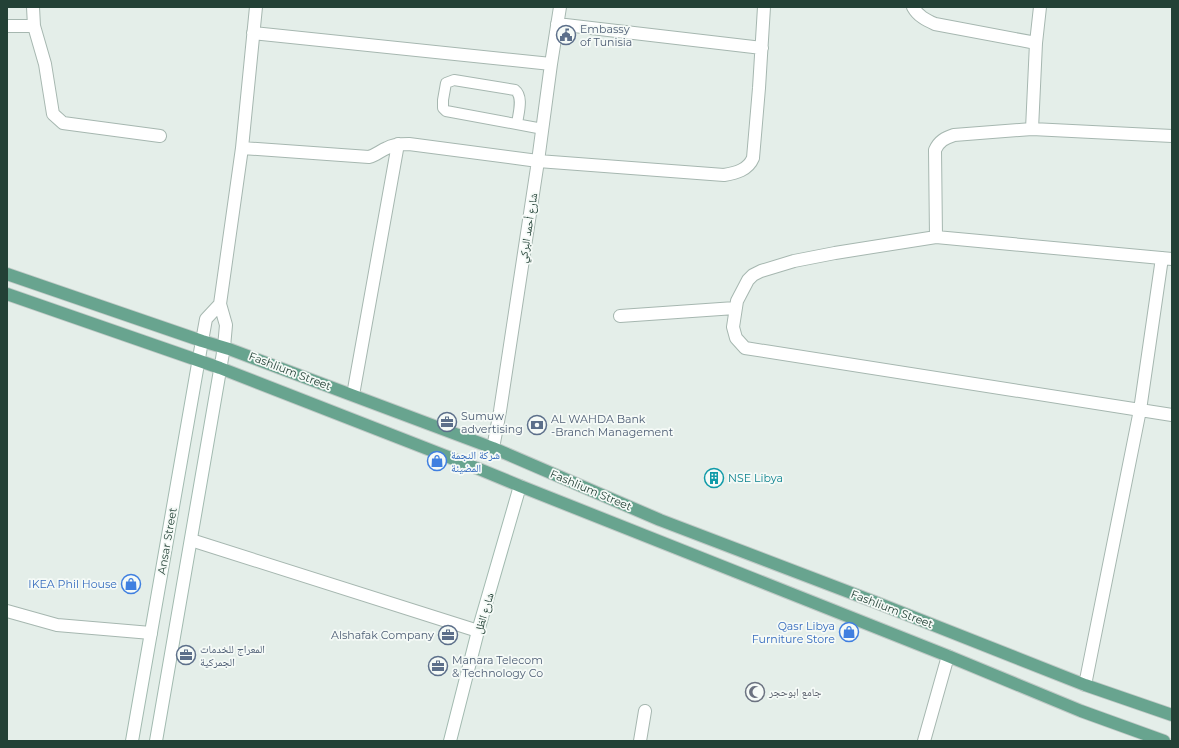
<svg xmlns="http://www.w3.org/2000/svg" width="1179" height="748" font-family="Montserrat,'Noto Naskh Arabic',sans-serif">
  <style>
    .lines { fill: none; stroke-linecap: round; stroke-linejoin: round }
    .lane-casing { stroke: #a6b7b0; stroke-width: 12 }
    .street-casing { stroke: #a6b7b0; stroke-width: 14 }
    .secondary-casing { stroke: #a2bab0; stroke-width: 14 }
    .primary-casing { stroke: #c1cac7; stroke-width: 14 }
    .lane { stroke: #fff; stroke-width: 10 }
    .street { stroke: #fff; stroke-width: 12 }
    .secondary { stroke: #fff; stroke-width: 12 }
    .primary { stroke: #68a48f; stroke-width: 12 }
    .labels { text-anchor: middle; stroke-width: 3.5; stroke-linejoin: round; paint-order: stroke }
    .service-label { font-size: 11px; fill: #4e5e75; stroke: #f5faf7; text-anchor: start }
    .street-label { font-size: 11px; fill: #234136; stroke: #f5faf7 }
    .shop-label { font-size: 11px; fill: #366cbe; stroke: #f5faf7; text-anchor: end }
    .culture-label { font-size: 11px; fill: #0d838f; stroke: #f5faf7; text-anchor: start }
    .worship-label { font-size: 11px; fill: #5b616d; stroke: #f5faf7; text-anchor: start }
  </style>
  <rect width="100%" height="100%" fill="#e4eee9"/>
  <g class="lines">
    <defs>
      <path id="lane" d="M517,124c1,-10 7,-27 -2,-34l-61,-10 -8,3 -3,17v8l3,3 97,18"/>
      <path id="street" d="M33,7l1,19 11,38 8,50 10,9 97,13
        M913,7c5,9 13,13 22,17l101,19
        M557,24l205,24
        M7,26h27
        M253,33l298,31
        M1032,129l4,-86 4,-36
        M242,148l127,9c7,-2 11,-6 18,-9 6,-4 15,-4 22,-4l129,17 186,14c12,-2 24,-5 29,-17l6,-70 5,-81
        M936,237l-1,-87c4,-9 10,-12 19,-15l78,-6 140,7
        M1172,259l-236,-22 -101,16 -41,8 -33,10 -8,4 -5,5 -11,21 -4,26 3,11 9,10 427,67
        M620,316l115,-8
        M202,341l4,-22 14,-15
        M224,347l2,-22 -6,-21 22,-156 14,-141
        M353,395l45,-251
        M493,448l7,-37 38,-250 13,-97 9,-57
        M191,540l287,91
        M7,611l50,14 94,8
        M1085,685l55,-275 22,-152
        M640,741l5,-30
        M924,741l24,-85"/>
      <path id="secondary" d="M132,741l70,-400
        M156,741l68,-394
        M450,741l28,-110 42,-145"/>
      <path id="primary" d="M7,274l195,67 27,8 264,99 167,72 215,82 210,83 87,30
        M7,294l213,74 259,101 41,17 428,170 133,55 83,30"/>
    </defs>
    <!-- lane casing -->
    <use href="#lane" class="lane-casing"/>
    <!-- street casing -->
    <use href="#street" class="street-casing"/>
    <!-- secondary casing -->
    <use href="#secondary" class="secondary-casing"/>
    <!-- primary casing -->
    <use href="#primary" class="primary-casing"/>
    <!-- lane -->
    <use href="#lane" class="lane"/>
    <!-- street -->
    <use href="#street" class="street"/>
    <!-- secondary -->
    <use href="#secondary" class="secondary"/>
    <!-- primary -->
    <use href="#primary" class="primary"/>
  </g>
  <!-- icons -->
  <defs>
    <symbol id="civic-ring" viewBox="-11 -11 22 22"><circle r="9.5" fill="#f5faf7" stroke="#5c6f8a" stroke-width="1.5"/><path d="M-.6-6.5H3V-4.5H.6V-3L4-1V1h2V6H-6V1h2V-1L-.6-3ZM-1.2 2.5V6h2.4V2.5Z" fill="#5c6f8a"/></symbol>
    <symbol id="office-ring" viewBox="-11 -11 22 22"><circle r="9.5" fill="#f5faf7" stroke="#5c6f8a" stroke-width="1.5"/><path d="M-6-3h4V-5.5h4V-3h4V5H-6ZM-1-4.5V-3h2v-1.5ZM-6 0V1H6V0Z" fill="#5c6f8a"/></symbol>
    <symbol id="bank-ring" viewBox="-11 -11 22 22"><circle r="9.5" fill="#f5faf7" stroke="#5c6f8a" stroke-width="1.5"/><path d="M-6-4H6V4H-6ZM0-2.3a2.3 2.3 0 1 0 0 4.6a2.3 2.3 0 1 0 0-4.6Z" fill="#5c6f8a"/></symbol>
    <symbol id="shop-ring" viewBox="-11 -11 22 22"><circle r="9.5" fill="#f5faf7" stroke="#3f7fe0" stroke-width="1.5"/><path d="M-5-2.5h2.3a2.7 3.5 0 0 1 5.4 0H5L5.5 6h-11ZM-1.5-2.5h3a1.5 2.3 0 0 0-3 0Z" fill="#3f7fe0"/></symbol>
    <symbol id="building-ring" viewBox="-11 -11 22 22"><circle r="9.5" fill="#f5faf7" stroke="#0f9aa8" stroke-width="1.5"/><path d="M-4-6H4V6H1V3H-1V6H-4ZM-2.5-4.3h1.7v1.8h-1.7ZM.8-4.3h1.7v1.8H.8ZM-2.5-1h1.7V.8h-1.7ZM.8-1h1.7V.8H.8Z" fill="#0f9aa8"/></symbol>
    <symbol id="mosque-ring" viewBox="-11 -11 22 22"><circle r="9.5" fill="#f5faf7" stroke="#6b7280" stroke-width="1.5"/><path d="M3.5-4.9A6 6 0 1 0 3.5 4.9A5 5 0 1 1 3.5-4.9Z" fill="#6b7280"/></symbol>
  </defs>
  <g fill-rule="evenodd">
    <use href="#civic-ring" x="555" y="24" width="22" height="22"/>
    <use href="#office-ring" x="436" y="411" width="22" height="22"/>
    <use href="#bank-ring" x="526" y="414" width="22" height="22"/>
    <use href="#shop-ring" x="426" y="450" width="22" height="22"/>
    <use href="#building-ring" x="703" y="467" width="22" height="22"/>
    <use href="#shop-ring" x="120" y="573" width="22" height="22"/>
    <use href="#shop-ring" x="838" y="621" width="22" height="22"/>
    <use href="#office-ring" x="437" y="624" width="22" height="22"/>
    <use href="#office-ring" x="175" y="644" width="22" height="22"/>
    <use href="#office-ring" x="427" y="655" width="22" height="22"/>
    <use href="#mosque-ring" x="744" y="681" width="22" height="22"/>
  </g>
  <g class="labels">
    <!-- service labels -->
    <g class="service-label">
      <text x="580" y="33">Embassy<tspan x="580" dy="13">of Tunisia</tspan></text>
      <text x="461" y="420">Sumuw<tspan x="461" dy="13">advertising</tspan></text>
      <text x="551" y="423">AL WAHDA Bank<tspan x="551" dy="13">-Branch Management</tspan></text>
      <text x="434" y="639" text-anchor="end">Alshafak Company</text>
      <text x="200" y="653">المعراج للخدمات<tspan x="200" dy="13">الجمركية</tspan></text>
      <text x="452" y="664">Manara Telecom<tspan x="452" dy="13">&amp; Technology Co</tspan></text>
    </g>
    <!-- street labels -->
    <g class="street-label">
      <text transform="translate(528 228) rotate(-81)" y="4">شارع أحمد البركي</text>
      <text transform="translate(290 371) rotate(21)" y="4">Fashlium Street</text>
      <text transform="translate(591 490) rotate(23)" y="4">Fashlium Street</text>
      <text transform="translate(167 541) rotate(-80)" y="4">Ansar Street</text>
      <text transform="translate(892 609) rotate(21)" y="4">Fashlium Street</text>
      <text transform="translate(484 613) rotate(-73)" y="4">شارع الظل</text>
    </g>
    <!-- shop labels -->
    <g class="shop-label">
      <text x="451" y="459" text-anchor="start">شركة النجمة<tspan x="451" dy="13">المضيئة</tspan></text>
      <text x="117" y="588">IKEA Phil House</text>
      <text x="835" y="630">Qasr Libya<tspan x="835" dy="13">Furniture Store</tspan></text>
    </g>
    <!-- culture labels -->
    <g class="culture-label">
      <text x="728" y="482">NSE Libya</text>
    </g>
    <!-- worship labels -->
    <g class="worship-label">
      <text x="769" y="696">جامع ابوحجر</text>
    </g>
  </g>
  <!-- border -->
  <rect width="1179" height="748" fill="none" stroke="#234136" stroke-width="16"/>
</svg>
